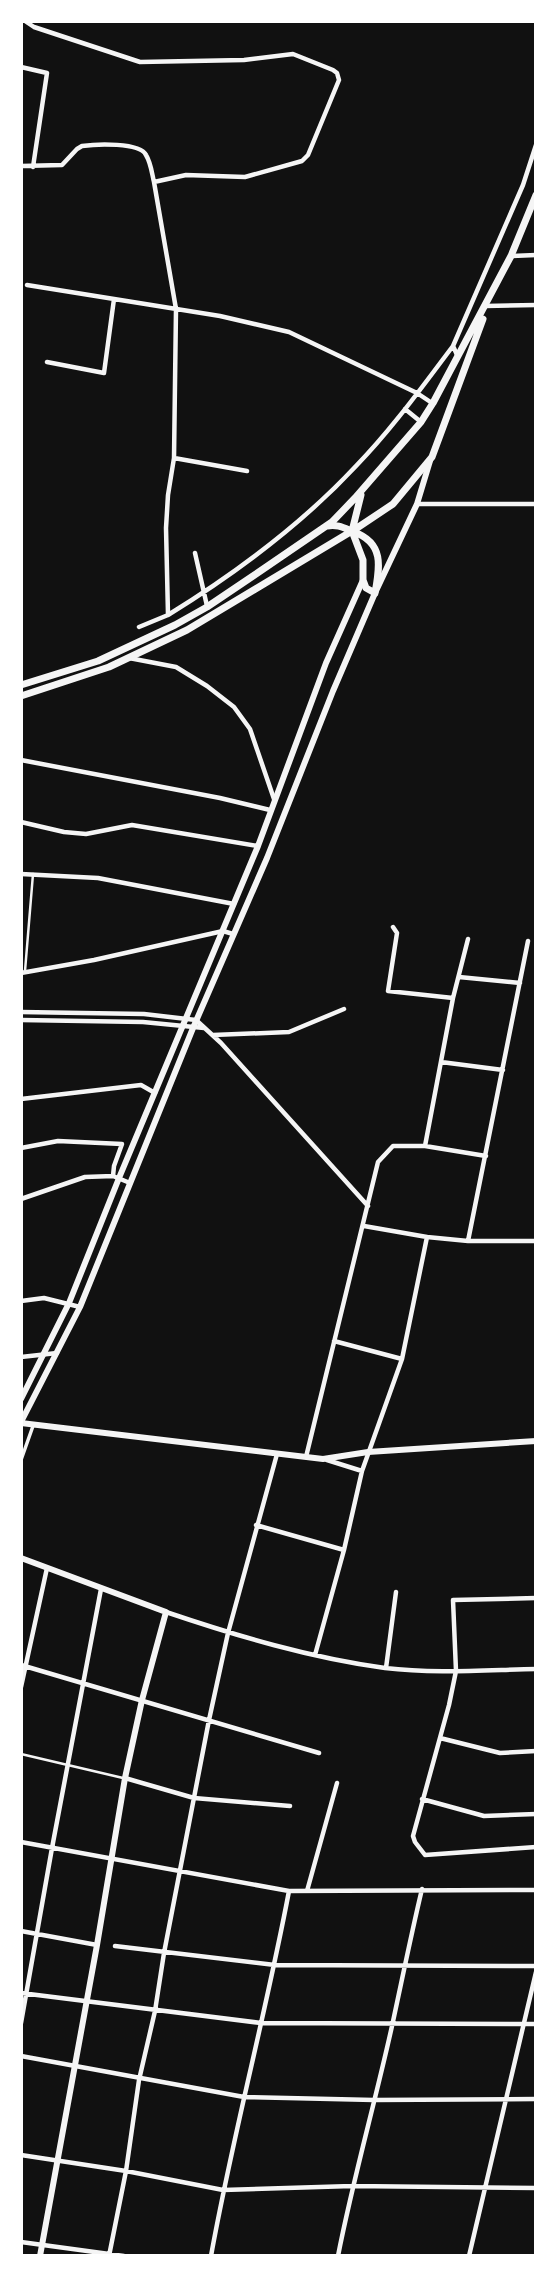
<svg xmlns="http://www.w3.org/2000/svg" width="557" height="2277" font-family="'Nunito Sans',sans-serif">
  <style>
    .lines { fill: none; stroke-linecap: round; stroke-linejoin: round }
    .service { stroke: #f5f5f5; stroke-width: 2.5 }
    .pedestrian { stroke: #f5f5f5; stroke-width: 3.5 }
    .minor { stroke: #f5f5f5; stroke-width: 4.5 }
    .tertiary { stroke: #f5f5f5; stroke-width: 6 }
    .secondary { stroke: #f5f5f5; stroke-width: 6 }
    .primary { stroke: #f5f5f5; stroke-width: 7 }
  </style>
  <rect width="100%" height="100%" fill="#111"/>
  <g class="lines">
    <!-- service -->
    <path class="service" d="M25,971l8,-97
      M21,1754l102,24"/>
    <!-- pedestrian -->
    <path class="pedestrian" d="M21,1460l12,-34"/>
    <!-- minor -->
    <path class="minor" d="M25,21l9,6 106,35 104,-2 49,-6 40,16 4,3 2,7 -31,75 -6,6 -57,16 -59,-2 -32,7 22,127 -2,149 -6,37 -2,33 2,87 -29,12
      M21,67l26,6 -14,94
      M21,166l41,-1 15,-16 5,-3c14,-2 58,-4 64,9 5,8 6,19 8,27
      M512,256l24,-1
      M27,285l193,31 69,16 128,61 15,10
      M485,306l51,-1
      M458,357l-5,-11 70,-161 13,-40
      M47,362l57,11 10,-74
      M405,409l16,13
      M174,458l73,13
      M417,504h119
      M195,553l12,53
      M168,615c68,-42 134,-91 188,-149 36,-37 66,-79 97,-120
      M129,658l47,9 31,19 27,21 16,22 24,70
      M21,760l199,38 50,12
      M21,822l43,10 22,2 46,-9 126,21
      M21,874l77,4 136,26
      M393,927l4,6 -9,58 65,7
      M21,973l73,-13 129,-29 10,3
      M459,977l61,6
      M21,1012l123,2 43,5 9,1 25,23 147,163
      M21,1020l122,2 61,6
      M213,1035l76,-3 55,-23
      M441,1062l62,8
      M21,1099l120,-14 14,8
      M425,1146l28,-148 15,-59
      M21,1148l37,-7 64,3 -8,22 -1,10
      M21,1199l64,-22 28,-1 17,7
      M364,1226l63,11 41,4h68
      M468,1241l60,-300
      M21,1301l23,-3 36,9
      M334,1341l68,18
      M21,1357l36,-4
      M306,1457l72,-295 15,-16h32l61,10
      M327,1460l35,11
      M256,1525l88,25
      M536,1598l-83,2 3,71 -7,34 -36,131 2,6 10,13 111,-8
      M166,1612c71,24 145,46 219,56 49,6 101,2 151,1
      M315,1655l29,-105 18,-79 40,-112 25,-122
      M21,1665l298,88
      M386,1668l10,-76
      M21,1687l26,-119
      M440,1738l60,15 36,-2
      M125,1778l69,20 96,8
      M422,1799l62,17 52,-2
      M21,1842l268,49 247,-1
      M307,1891l30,-108
      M21,1931l76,14
      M115,1946l160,19 261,1
      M21,1993l240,30 275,1
      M21,2023l31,-175 49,-259
      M21,2056l223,41 130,3 162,-1
      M21,2155l105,16 97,19 129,-4 184,2
      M21,2242l103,14
      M109,2256l17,-85 13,-91 16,-69 9,-58 45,-233 19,-87 49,-179
      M211,2256c22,-122 55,-243 78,-365
      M338,2256c15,-77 37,-153 54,-230 10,-46 19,-91 30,-137
      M469,2256l67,-284"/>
    <!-- tertiary -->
    <path class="tertiary" d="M21,1423l302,36 45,-7 168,-11"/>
    <!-- secondary -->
    <path class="secondary" d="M21,1399l48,-96 50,-125 139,-332 68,-183 37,-83
      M21,1422l59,-115 113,-279 74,-170 66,-167 42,-98 42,-89 13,-43
      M21,1558l145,54 -24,88 -17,78 -28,167 -57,311"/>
    <!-- primary -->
    <path class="primary" d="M327,526c11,-2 17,2 27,6 30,11 26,34 21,61l-9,-5 -3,-8v-20l-11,-29 9,-36
      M21,685l77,-24 77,-36 32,-18 46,-31 79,-54 23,-24 66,-76 12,-19 78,-147 25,-61
      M21,696l88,-29 78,-37 170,-102 36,-24 39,-47 51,-138"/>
  </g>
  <!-- border -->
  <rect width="557" height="2277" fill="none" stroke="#ffffff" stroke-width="46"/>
</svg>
